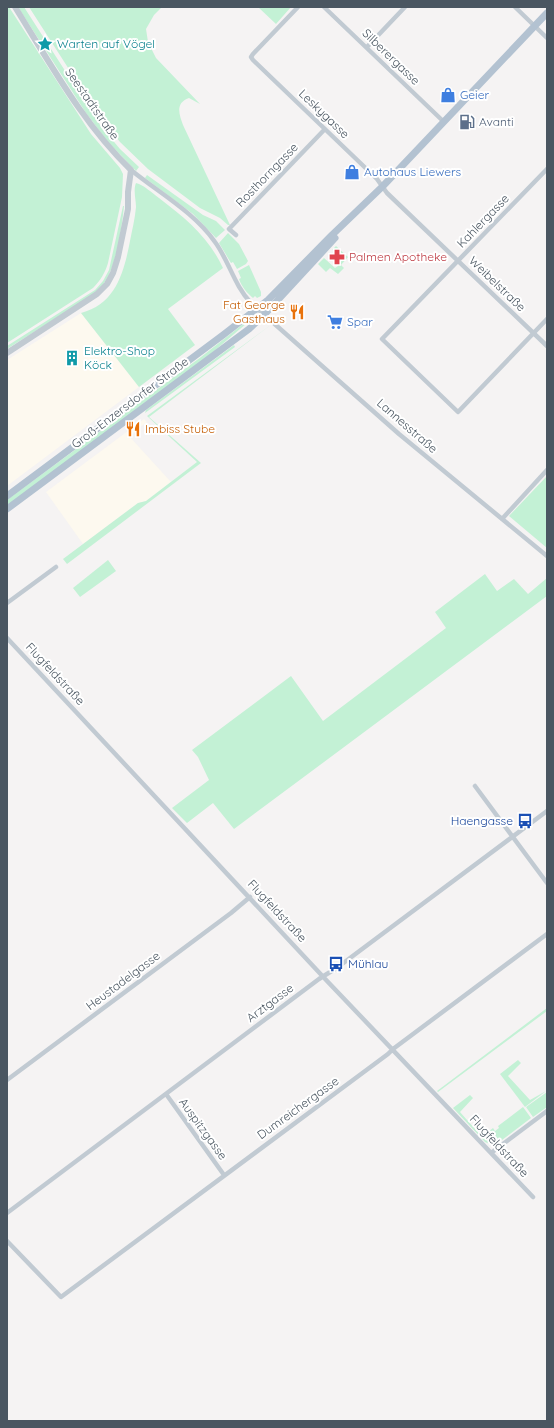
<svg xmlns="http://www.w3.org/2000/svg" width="554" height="1428" font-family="Quicksand,sans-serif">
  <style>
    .commercial { fill: #fdf9ef }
    .green { fill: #c3f1d5 }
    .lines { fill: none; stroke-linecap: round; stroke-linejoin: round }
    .minor { stroke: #c1cad2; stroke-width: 4.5 }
    .tertiary { stroke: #c1cad2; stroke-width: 6 }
    .primary { stroke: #b3c2d1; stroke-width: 7 }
    .labels { text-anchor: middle; stroke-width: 4; stroke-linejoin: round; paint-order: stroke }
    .culture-label { font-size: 12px; fill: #0d838f; stroke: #fff; text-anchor: start }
    .street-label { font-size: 12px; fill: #4a5661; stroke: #fff }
    .shop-label { font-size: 12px; fill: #366cbe; stroke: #fff; text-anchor: start }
    .service-label { font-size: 12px; fill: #4e5e75; stroke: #fff; text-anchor: start }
    .health-label { font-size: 12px; fill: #be3a42; stroke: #fff; text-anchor: start }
    .food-label { font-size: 12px; fill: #c56008; stroke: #fff; text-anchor: end }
    .transit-label { font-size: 12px; fill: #164399; stroke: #fff; text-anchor: end }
  </style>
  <rect width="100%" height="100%" fill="#f5f3f3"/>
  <!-- commercial -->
  <path class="commercial" d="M81,313l58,74 -132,99v-126z
    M144,419l3,3 -11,8 1,1 -4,3 -1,-1 -3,3 42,46 -25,19 -8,2 -55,41 -37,-52z"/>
  <!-- green -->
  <path class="green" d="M7,7h2l82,127 29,34 3,6 -1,23 -14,66c-3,10 -8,18 -15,25l-86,55z
    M18,7h6l76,118 20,24 19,18 -3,4 -28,-29 -22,-29z
    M29,7h133l-8,8 -8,14 2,13 8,16 44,46 -11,-6c-14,5 -10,16 -6,27l47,100h-2l-8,-7 -20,-10 -52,-39 -28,-27 -21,-26z
    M258,7h33l-15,17z
    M147,175l56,40 13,6 9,9 -9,8 -23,-24 -48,-36z
    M136,183c8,2 16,10 23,15 27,21 49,38 64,70l-55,41 27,36 -56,42 -58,-74c35,-9 43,-41 49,-72 2,-11 5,-22 6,-34 0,-7 -3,-17 0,-24z
    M123,206h1c-2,21 -7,56 -18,74 -9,16 -30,25 -45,35 -18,11 -36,23 -54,34v-3l88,-56 8,-9 6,-11z
    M228,233l11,11 9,17 -2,3 -9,5 -4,-7 -2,1 -12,-20z
    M336,246l12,11 -7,8 3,3 -6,6 -8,-6 -4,4 -8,-8 6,-6 11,10 3,-2v-1l7,-8 -8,-8 -1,2 -2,-2 -2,1z
    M249,265l12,27v4l-4,2 -2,-2 -2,2c-6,-5 -11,-11 -14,-19l2,-1 -3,-7z
    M247,321v2l-41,35 -199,148v-6l194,-143z
    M272,324l-123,93 52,46 -134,101 -4,-5 75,-56 8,-2 51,-39 -50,-46z
    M234,345l1,2 -90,66 1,-3z
    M547,476v72l-38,-32z
    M108,560l8,11 -36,26 -7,-9z
    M485,574l12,17 17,-12 14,15 19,-16v18l-313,233 -21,-26 -26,20 -15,-15 37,-28 -11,-23 -6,-7 99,-74 32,45 123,-93 -11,-16z
    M547,1008v3l-109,81 -1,-1z
    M518,1060l3,3 -13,13 22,24 16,-9 -21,16 -25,-33z
    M547,1092v15l-14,10 -7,-10z
    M470,1095l3,3 -13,14 22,25 11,-9 2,3 4,-3 -1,-2 25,-19 8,11 -37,28 -9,-4 -32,-34z"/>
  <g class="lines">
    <!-- minor -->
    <path class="minor" d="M298,7l-45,47 -2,3 2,3 124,119 10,14 160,153
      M324,7l120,115
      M515,7l32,31
      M367,47l38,-40
      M547,169l-165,170 76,73 89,-93
      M131,170c28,23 63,42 84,72 14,19 19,43 36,61l148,131 148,122
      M236,235l-7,-6 96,-100
      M502,519l45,-49
      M7,603l49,-36
      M7,638l321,344 205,215
      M475,786l72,97
      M7,1080l224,-167 19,-16
      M166,1094l58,81
      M491,1153l56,-42
      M7,1213l312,-234 19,-12 209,-156
      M7,1241l54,56 327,-243 5,-5 154,-115"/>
    <!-- tertiary -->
    <path class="tertiary" d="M7,353l90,-59 10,-10 6,-11 5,-16 10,-48v-17l3,-22c-48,-46 -81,-107 -116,-163"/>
    <!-- primary -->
    <path class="primary" d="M7,496l216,-161 45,-35 64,-65 51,-49 164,-173
      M7,509l242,-180 16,-15 70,-76"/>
  </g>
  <!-- icons -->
  <defs>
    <symbol id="sight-bare" viewBox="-9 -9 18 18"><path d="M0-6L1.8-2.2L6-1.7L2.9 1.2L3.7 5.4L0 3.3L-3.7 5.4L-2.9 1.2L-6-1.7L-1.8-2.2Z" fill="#0f9aa8" stroke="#fff" stroke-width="2.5" paint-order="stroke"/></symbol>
    <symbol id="shop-bare" viewBox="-9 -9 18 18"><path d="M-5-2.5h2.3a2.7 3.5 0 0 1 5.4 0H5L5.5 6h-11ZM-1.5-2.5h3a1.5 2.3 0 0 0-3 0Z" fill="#3f7fe0" stroke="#fff" stroke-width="2.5" paint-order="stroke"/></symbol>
    <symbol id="fuel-bare" viewBox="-9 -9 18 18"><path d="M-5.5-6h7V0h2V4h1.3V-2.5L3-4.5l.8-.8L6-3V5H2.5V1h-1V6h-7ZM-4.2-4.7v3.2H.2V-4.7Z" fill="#5c6f8a" stroke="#fff" stroke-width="2.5" paint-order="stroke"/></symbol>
    <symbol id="pharmacy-bare" viewBox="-9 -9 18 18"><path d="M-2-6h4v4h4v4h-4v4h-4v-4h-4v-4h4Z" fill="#e0444e" stroke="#fff" stroke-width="2.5" paint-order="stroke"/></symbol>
    <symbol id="restaurant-bare" viewBox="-9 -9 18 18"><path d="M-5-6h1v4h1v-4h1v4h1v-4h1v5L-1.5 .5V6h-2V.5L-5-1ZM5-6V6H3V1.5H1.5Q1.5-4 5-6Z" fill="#e8710a" stroke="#fff" stroke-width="2.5" paint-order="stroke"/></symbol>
    <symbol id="supermarket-bare" viewBox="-9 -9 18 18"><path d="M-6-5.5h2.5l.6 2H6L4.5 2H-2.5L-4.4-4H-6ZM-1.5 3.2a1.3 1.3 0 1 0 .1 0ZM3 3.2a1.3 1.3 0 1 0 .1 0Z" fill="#3f7fe0" stroke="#fff" stroke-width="2.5" paint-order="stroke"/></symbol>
    <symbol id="building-bare" viewBox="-9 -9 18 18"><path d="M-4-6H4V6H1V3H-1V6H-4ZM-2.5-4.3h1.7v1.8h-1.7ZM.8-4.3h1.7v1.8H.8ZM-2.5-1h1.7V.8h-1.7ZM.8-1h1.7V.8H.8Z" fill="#0f9aa8" stroke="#fff" stroke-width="2.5" paint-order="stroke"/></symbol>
    <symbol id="bus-bare" viewBox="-9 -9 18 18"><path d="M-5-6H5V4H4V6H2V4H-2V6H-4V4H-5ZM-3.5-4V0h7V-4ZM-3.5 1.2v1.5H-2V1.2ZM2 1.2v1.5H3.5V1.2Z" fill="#1a4fb4" stroke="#fff" stroke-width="2.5" paint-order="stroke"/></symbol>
  </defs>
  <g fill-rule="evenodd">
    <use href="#sight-bare" x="34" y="33" width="22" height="22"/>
    <use href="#shop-bare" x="437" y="84" width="22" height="22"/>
    <use href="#fuel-bare" x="456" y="111" width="22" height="22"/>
    <use href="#shop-bare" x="341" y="161" width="22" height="22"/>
    <use href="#pharmacy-bare" x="326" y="246" width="22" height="22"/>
    <use href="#restaurant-bare" x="286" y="301" width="22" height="22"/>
    <use href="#supermarket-bare" x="324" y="311" width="22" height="22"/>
    <use href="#building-bare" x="61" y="347" width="22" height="22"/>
    <use href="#restaurant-bare" x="122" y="418" width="22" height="22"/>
    <use href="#bus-bare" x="514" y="810" width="22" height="22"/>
    <use href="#bus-bare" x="325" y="953" width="22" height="22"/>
  </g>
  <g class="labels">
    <!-- culture labels -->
    <g class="culture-label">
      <text x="57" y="48">Warten auf Vögel</text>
      <text x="84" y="355">Elektro-Shop<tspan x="84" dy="14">Köck</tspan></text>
    </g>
    <!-- street labels -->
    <g class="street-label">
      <text transform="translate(391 57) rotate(44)" y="4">Silberergasse</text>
      <text transform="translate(92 104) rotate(55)" y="4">Seestadtstraße</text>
      <text transform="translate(324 114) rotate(44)" y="4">Leskygasse</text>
      <text transform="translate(267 175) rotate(-46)" y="4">Rosthorngasse</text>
      <text transform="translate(483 221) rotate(-46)" y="4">Kahlergasse</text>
      <text transform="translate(497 284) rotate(44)" y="4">Weibelstraße</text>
      <text transform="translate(130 403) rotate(-37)" y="4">Groß-Enzersdorfer Straße</text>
      <text transform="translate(407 426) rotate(41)" y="4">Lannesstraße</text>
      <text transform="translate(55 674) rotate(47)" y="4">Flugfeldstraße</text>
      <text transform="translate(277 911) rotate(47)" y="4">Flugfeldstraße</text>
      <text transform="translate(123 981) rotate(-37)" y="4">Heustadelgasse</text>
      <text transform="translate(270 1003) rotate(-37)" y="4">Arztgasse</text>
      <text transform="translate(298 1108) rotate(-36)" y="4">Dumreichergasse</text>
      <text transform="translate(203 1129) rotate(54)" y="4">Auspitzgasse</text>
      <text transform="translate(499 1146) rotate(47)" y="4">Flugfeldstraße</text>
    </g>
    <!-- shop labels -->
    <g class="shop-label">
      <text x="460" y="99">Geier</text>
      <text x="364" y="176">Autohaus Liewers</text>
      <text x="347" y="326">Spar</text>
    </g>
    <!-- service labels -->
    <g class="service-label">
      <text x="479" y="126">Avanti</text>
    </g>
    <!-- health labels -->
    <g class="health-label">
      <text x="349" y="261">Palmen Apotheke</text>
    </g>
    <!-- food labels -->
    <g class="food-label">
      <text x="285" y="309">Fat George<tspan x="285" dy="14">Gasthaus</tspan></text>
      <text x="145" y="433" text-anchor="start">Imbiss Stube</text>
    </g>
    <!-- transit labels -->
    <g class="transit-label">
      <text x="513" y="825">Haengasse</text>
      <text x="348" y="968" text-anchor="start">Mühlau</text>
    </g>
  </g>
  <!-- border -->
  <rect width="554" height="1428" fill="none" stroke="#4a5661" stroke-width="16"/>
</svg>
